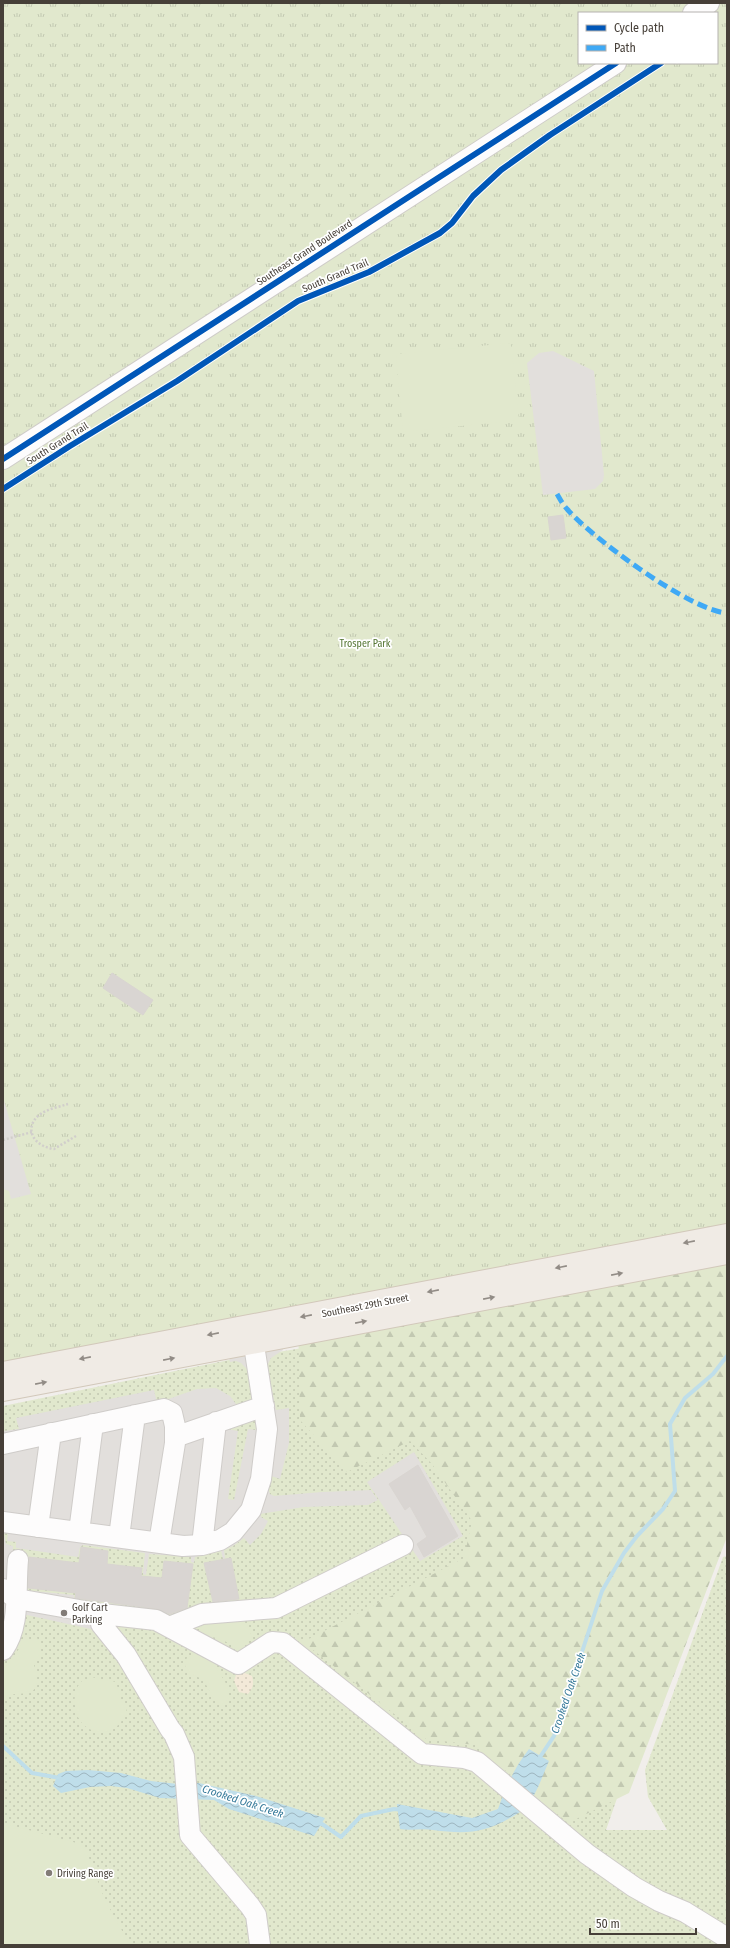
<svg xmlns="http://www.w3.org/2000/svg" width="730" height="1948" font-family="'Fira Sans Condensed',sans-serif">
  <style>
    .grass { fill: url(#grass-dots) }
    .forest { fill: url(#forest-firs) }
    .sand { fill: url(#sand-dots) }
    .park { fill: url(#park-tufts); fill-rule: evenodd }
    .garden { fill: #e1e8cd }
    .parking { fill: #e2dfdc }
    .water { fill: url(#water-waves) }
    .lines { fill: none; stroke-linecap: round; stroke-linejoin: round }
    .stream { stroke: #bfdeea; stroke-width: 4 }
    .building { fill: #d9d5d2; stroke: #d9d5d1 }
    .minor-casing { stroke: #cfccc9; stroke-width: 22 }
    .major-casing { stroke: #d2c8ba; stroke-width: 24 }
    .path { stroke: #d1cecb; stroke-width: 2.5; stroke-dasharray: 2 2; stroke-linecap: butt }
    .minor { stroke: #fdfcfc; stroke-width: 20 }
    .major { stroke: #f0ebe5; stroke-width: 22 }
    .quiet { stroke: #3fa9f5; stroke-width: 5; stroke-dasharray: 10 5; stroke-linecap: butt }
    .cycleway-casing { stroke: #fff; stroke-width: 8 }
    .cycleway { stroke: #0057b8; stroke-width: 6 }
    .oneway { fill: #928c86 }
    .poi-dot { fill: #827c77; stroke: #fff; stroke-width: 1.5 }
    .labels { text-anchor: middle; stroke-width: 3.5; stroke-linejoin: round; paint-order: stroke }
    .street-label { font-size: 10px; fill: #463f38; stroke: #fff }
    .park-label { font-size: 10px; fill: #517330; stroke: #fff }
    .poi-label { font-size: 10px; fill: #463f38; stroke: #fff; text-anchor: start }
    .water-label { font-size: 11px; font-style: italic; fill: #367a9a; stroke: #fff }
  </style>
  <defs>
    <pattern id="grass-dots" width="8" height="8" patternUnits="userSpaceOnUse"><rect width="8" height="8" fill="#e1e8cd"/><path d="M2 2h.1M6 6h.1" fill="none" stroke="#c2c8b1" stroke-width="1.8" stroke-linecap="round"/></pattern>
    <pattern id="forest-firs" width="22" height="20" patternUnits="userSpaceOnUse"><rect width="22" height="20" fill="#e1e8cd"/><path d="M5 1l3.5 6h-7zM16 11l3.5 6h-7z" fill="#c2c8b1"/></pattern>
    <pattern id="sand-dots" width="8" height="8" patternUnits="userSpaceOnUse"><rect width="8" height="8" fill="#f3e9d8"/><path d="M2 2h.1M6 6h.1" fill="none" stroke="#d2c9ba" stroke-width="1.8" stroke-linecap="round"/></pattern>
    <pattern id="park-tufts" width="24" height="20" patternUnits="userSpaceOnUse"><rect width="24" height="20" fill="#e1e8cd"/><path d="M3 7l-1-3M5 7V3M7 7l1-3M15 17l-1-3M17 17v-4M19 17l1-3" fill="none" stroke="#c2c8b1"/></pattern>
    <pattern id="water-waves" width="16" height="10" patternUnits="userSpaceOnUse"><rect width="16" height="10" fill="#bfdeea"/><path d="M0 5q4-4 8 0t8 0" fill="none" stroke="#9db5bf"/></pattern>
  </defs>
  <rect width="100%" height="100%" fill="#f1eeeb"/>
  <!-- grass -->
  <path class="grass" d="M436,1326l291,155 -121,349h61l-19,-33 -3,-27 78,-213 4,-1v389h-724v-539l226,-46z"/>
  <!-- forest -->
  <path class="forest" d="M727,41v1496l-98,256 -61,30 -93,-78 -49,-6 -123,-97 161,-84 8,-37 -40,-57 -22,-23 -63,31 -47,-52 -3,-157 420,-1200z"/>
  <!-- sand -->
  <path class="sand" d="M245,1673l7,3c2,8 1,12 -4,18l-9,-2 -5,-11 2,-6z"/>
  <!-- park -->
  <path class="park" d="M3,3h724v1220l-724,139zM579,13h138v50h-138z"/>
  <!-- garden -->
  <path class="garden" d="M511,343l8,77 -116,12 -7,-78z
    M213,1620c15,2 40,-3 38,18l-11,11c-8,-2 -10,-5 -17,-9 -10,-4 -17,-2 -23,-11l3,-7z
    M37,1638c6,12 3,17 -3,27l3,10 -1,12 -5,6 -16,1 -12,3v-28c4,-4 8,-8 11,-12 9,-13 5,-17 23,-19z
    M195,1654l17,7c6,13 19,23 17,38l-7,5c-13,-5 -11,-16 -20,-24 -7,-7 -10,-2 -17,-14l2,-9z
    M91,1677l25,5 5,19 6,7c-4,22 -27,33 -44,16 -10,-9 -12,-33 -1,-43 3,-1 6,-2 9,-4z
    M3,1823l81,22 21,55 25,45h-127z
    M374,1940l16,5h-33l4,-3z"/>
  <!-- parking -->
  <path class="parking" d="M553,351l41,20 10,104 -1,6 -8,8 -52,6 -16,-132 12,-10z
    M3,1097l28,97 -20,5 -2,-8 -6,-2z
    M283,1344v6l-12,8 -3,6v7l8,39 13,-2v35l-9,36 -9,-3 -3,12 2,6 4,2 48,-4 49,-2 7,10 -10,5 -64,2 -44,7 1,3 7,4 -7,13 -11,11 -6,-7 -11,8 -9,4 1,8 -2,1 -2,-8 -26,6 -1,6 -3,-1v-5l-42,-3 -3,21 -3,-1 2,-21 -62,-8 -3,2 -2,10 -62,-9v-6l-9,-1 1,-8h-2l-2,1 2,10 7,2v8l-2,16 -7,15 9,4 61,6v11l30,26 -77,-17 -22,5 -2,-2v-187l16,-2 -3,-11 138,-28 3,13 40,-14 19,-1 14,8 9,12 -12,21 11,2 -10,68 6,1 14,-71 9,1 -7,-58 -9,-9 -5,-2 -6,1 -1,-4z
    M414,1452l49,84 -43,25 -53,-79z"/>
  <!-- water -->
  <path class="water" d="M529,1749l20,12c-6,13 -10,27 -18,39 -5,9 -12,13 -21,18 -28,16 -46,16 -77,12 -11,-2 -22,1 -33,-1l-3,-25 75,14 26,-9c8,-22 16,-41 31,-60z
    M88,1770l33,3 30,8 27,3 21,-1 57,13 69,22 -11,18 -85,-27 -15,-9 -54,-2 -33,-10 -16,-2 -21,1 -29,6 -8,-7 5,-12 8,-3z"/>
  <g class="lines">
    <!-- stream -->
    <path class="stream" d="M3,1746l29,27 28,5
      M538,1760l16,-24 17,-47 9,-31 22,-67 22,-38 13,-17 26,-27 12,-18 -5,-67 15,-26 28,-24 14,-18
      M316,1823l6,1 19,13 20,-21 33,-7 9,1"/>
  </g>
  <!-- building -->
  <path class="building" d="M563,515l3,23 -15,2 -3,-23z
    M112,973l41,27 -10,15 -40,-27z
    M418,1465l40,71 -34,21 -7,-13 10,-7 -17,-31 -5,4 -16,-26z
    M81,1547l27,4 -1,13 35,4 -1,8 21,2 2,-17 29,3 -6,44 -17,6 -13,-5 -82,-11 1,-5 -48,-5 1,-31 50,6z
    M231,1558l8,41 -26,3 -9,-39z"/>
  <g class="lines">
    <defs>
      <path id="minor" d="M693,13l16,-10
        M3,459l613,-396
        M175,1437l89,-31
        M3,1444l161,-35 8,4 3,13v17l-16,100
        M3,1522l180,24 19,-1 18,-5 13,-8 18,-22 10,-31 6,-50 -16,-103
        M38,1527l13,-94
        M79,1532l14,-108
        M119,1537l16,-122
        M202,1545l14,-123
        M3,1589l14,10 85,15
        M169,1627l33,-13 74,-6 127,-63
        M3,1650c18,-25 12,-60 15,-90
        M260,1945l-4,-30 -6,-9 -60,-71 -6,-78 -10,-23 -4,-5 -44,-74 -25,-31 1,-10 54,6 82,44 34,-22 11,1 139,111 42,4 13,4 110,92 47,33 25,14 26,11 42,26"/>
      <path id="major" d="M3,1373l724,-138
        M3,1390l724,-137"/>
    </defs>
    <!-- minor casing -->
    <use href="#minor" class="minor-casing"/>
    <!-- major casing -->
    <use href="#major" class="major-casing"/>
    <!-- path -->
    <path class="path" d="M68,1104c-9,3 -21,5 -29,11 -17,15 -3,32 15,34l22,-13
      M3,1140l29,-8"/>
    <!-- minor -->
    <use href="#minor" class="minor"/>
    <!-- major -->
    <use href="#major" class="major"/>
    <!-- quiet -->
    <path class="quiet" d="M557,494c3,5 6,11 10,15 25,29 124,102 160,104"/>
    <defs>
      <path id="cycleway" d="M3,459l613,-396
        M3,489l67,-43 107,-65 121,-80 71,-29 71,-39 12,-10 21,-27 28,-26 49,-35 111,-72"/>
    </defs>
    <!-- cycleway casing -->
    <use href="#cycleway" class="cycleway-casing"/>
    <!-- cycleway -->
    <use href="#cycleway" class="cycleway"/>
  </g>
  <!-- one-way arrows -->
  <defs><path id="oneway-solid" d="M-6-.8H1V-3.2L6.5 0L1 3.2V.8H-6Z"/></defs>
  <g class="oneway">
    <use href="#oneway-solid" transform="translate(689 1242) rotate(169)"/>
    <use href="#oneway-solid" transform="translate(561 1267) rotate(169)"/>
    <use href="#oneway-solid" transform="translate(617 1274) rotate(-11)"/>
    <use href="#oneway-solid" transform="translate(433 1291) rotate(169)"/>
    <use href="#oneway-solid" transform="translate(489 1298) rotate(-11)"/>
    <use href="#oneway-solid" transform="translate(306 1316) rotate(169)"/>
    <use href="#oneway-solid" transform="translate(361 1322) rotate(-11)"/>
    <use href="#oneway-solid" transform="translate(213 1334) rotate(169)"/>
    <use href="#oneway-solid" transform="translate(85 1358) rotate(169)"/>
    <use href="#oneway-solid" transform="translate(169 1359) rotate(-11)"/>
    <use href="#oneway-solid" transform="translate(41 1383) rotate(-11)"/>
  </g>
  <!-- markers -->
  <g class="poi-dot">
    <circle cx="64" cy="1613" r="4"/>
    <circle cx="49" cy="1873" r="4"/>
  </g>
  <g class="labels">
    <!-- street labels -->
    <g class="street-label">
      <text transform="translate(304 252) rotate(-33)" y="4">Southeast Grand Boulevard</text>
      <text transform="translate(335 275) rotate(-23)" y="4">South Grand Trail</text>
      <text transform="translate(57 443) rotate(-32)" y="4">South Grand Trail</text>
      <text transform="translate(365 1305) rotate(-11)" y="4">Southeast 29th Street</text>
    </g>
    <!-- park labels -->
    <g class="park-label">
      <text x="365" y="647">Trosper Park</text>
    </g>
    <!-- poi labels -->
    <g class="poi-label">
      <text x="72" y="1611">Golf Cart<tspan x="72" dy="12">Parking</tspan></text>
      <text x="57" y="1877">Driving Range</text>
    </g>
    <!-- water labels -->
    <g class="water-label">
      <text transform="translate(568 1693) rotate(-71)" y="4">Crooked Oak Creek</text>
      <text transform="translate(243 1801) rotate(18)" y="4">Crooked Oak Creek</text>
    </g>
  </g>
  <!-- border -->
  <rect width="730" height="1948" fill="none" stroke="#463f38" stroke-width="8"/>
  <!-- legend -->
  <rect x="578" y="12" width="140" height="52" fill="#ffffff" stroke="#b5b2af"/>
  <rect x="586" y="25" width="20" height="6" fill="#0057b8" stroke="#b5b2af"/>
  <text x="614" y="32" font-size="12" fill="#463f38">Cycle path</text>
  <rect x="586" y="45" width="20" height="6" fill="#3fa9f5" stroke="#b5b2af"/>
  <text x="614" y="52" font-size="12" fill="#463f38">Path</text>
  <!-- scale -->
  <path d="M590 1928v6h106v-6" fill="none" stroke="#463f38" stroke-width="2"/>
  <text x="596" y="1928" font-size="12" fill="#463f38" stroke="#ffffff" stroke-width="3" paint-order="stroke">50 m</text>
</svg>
